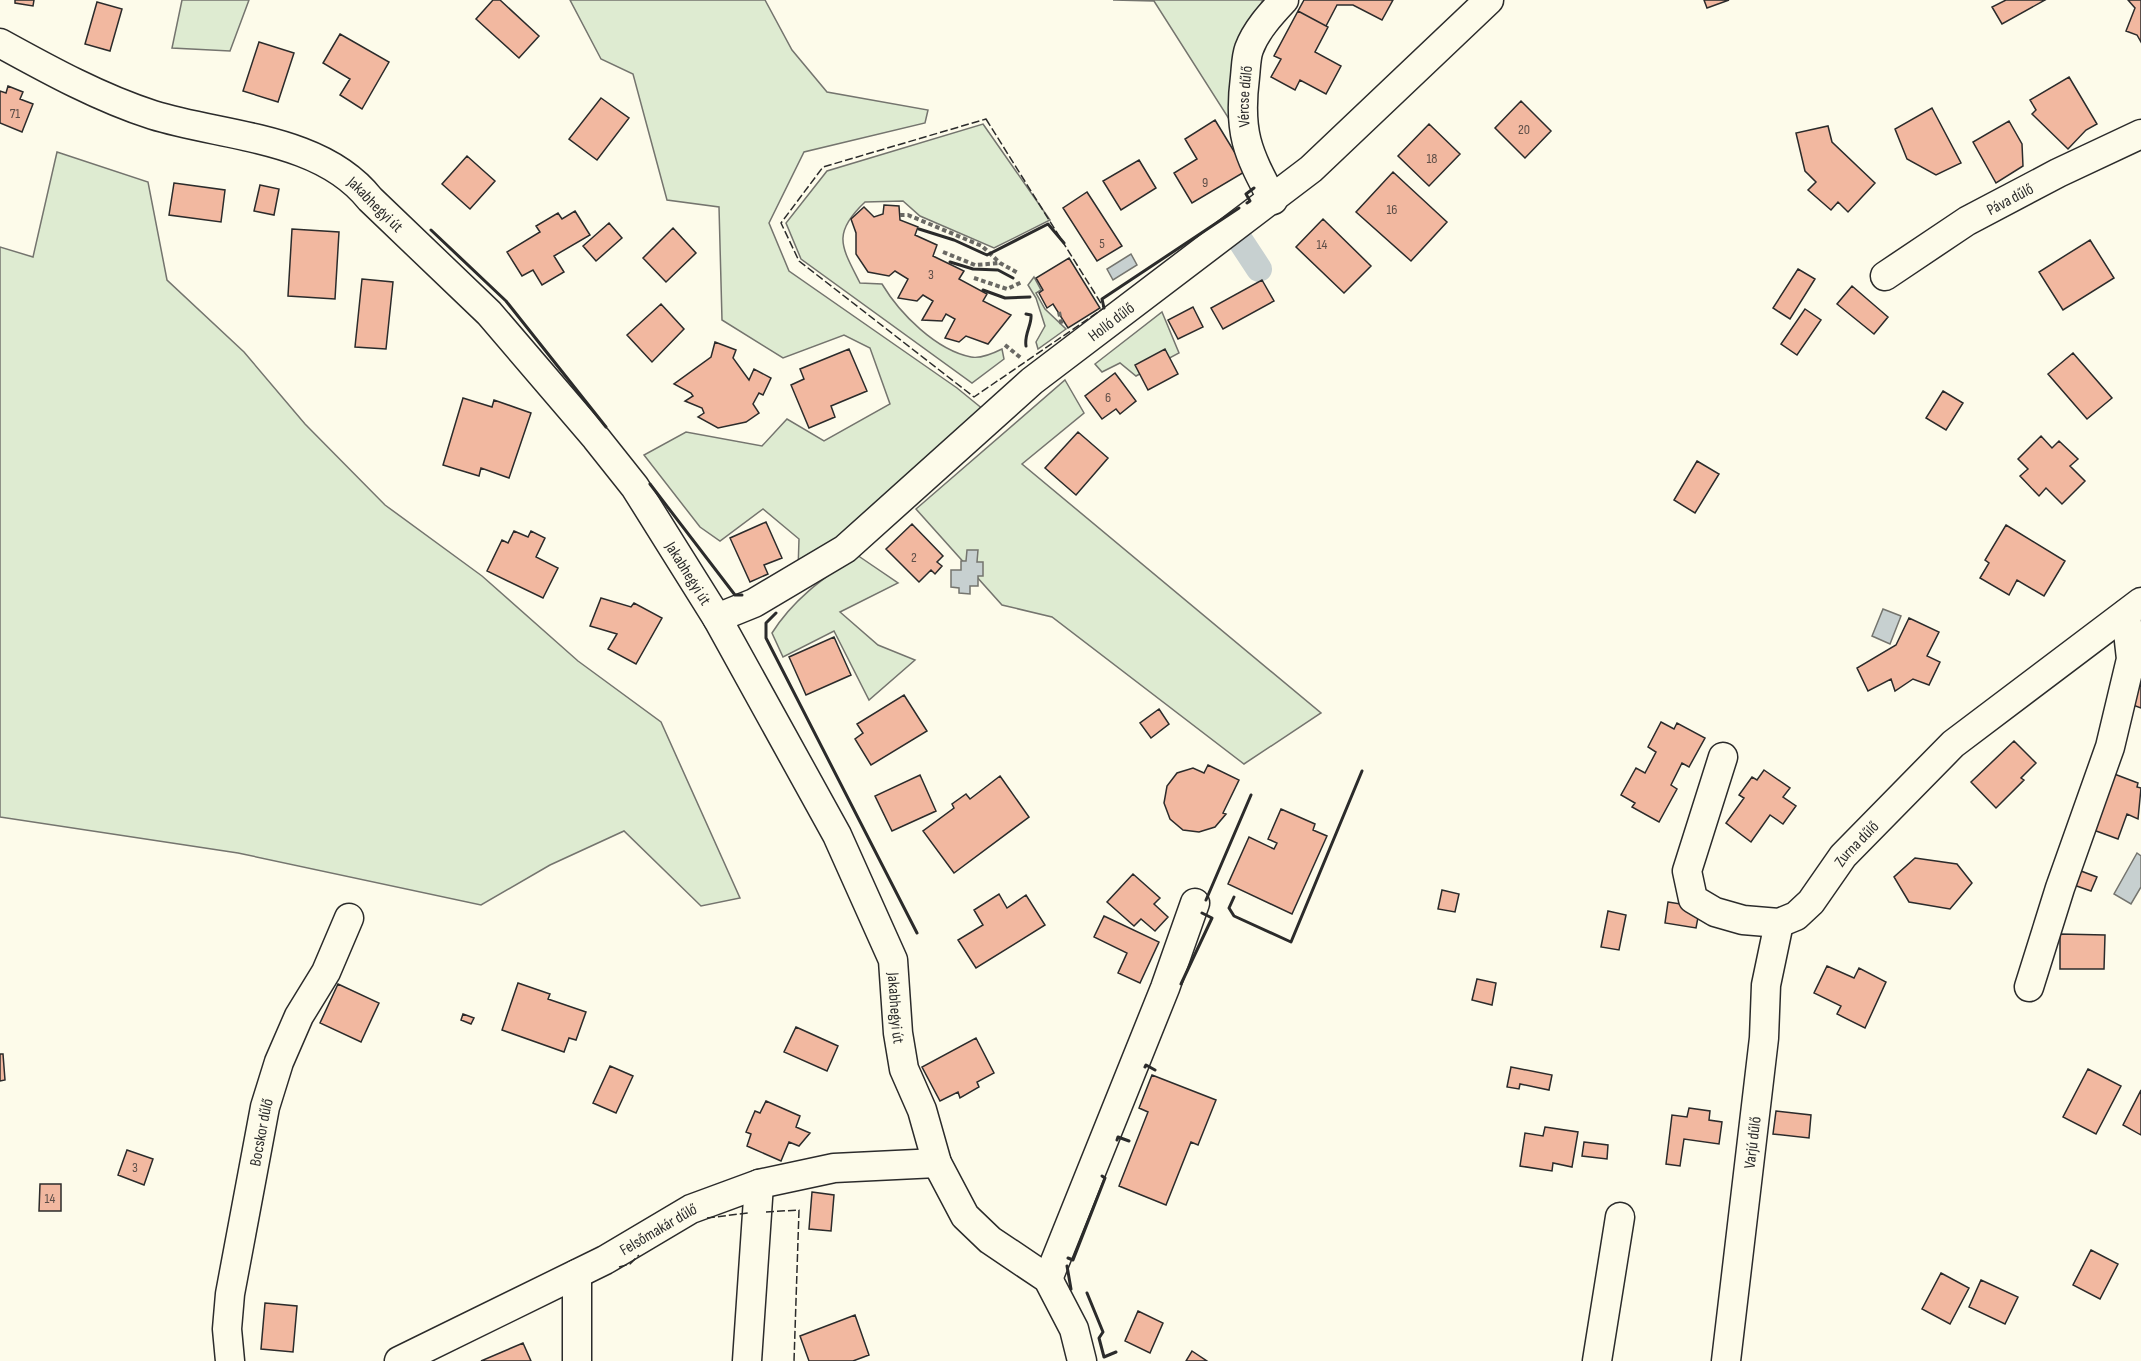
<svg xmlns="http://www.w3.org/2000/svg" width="2141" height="1361" font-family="'Sofia Sans Condensed',sans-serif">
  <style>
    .green { fill: #deebd1; stroke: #74746e; stroke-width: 1.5 }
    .water { fill: #c7d0d0; stroke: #74746e; stroke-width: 1.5 }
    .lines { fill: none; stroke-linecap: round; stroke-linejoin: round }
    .canal { stroke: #c7d0d0; stroke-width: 26 }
    .building { fill: #f2b8a0; stroke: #2b2b2b; stroke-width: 1.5 }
    .minor-casing { stroke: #2b2b2b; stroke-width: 31 }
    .path { stroke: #6a6964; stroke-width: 4; stroke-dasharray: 4.5 3; stroke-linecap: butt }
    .minor { stroke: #fdfbea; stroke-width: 28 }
    .fence { stroke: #2b2b2b; stroke-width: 1.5; stroke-dasharray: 8 3; stroke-linecap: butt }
    .wall { stroke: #2b2b2b; stroke-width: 3 }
    .labels { text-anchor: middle; stroke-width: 4.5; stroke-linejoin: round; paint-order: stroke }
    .number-label { font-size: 14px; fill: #5d4e48 }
    .street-label { font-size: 16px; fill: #2b2b2b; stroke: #fdfbea }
  </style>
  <rect width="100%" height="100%" fill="#fdfbea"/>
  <!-- green -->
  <path class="green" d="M182,0h67l-19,51 -58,-3z
    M570,0h195l27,50 35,42 101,18 -3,13 -121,29 -35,71 20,48 168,117 27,22 -186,161 1,-32 -36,-30 -43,32 -20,-14 -56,-72 42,-23 76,14 25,-27 37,22 66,-37 -20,-56 -26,-13 -61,23 -61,-38 -3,-113 -52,-7 -34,-126 -32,-15z
    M1113,0h150l-30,54 -4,65 -75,-118z
    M983,124l67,96 -56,28 -74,-32 -17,-15 -38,1c-34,32 -23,45 -5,81l22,1c18,30 54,66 89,73 10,2 23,-4 31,-8l2,10 -32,24 -171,-124 -15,-36 41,-52z
    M57,152l91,30 19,98 77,72 61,72 80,81 97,71 96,85 83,61 79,176 -39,8 -77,-75 -74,34 -69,40 -243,-52 -238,-36v-570l33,10z
    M1034,277l7,13 -5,3 9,16 21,20 -28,20 -2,-7 9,-16 -9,-28 -8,-13z
    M1162,312l17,41 -43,23 -16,-13 -18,9 -7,-8z
    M1065,380l19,33 -62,51 299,249 -77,51 -192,-147 -50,-12 -86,-96z
    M857,555l41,28 -58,29 38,33 37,15 -46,40 -35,-69 -51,26 -11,-24c22,-35 52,-55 85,-78z"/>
  <!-- water -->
  <path class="water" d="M1131,254l6,11 -24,15 -6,-11z
    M967,550h11l-1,12h6v14h-5v10h-8v8l-11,-1v-5l-8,-1v-17h10v-9h5z
    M1883,609l18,7 -11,28 -18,-8z
    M2137,853l4,3v31l-10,17 -17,-10z"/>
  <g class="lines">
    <!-- canal -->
    <path class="canal" d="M1240,240l19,29"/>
  </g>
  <!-- building -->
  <path class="building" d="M15,0h19l-1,6 -18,-3z
    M493,0h7l39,36 -20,22 -43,-39z
    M1304,0h89l-11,20 -29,-15h-16l-11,21 -28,-15z
    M1704,0h25l-22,8z
    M2006,0h39l-43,24 -10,-17z
    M2128,0h13v42l-4,-7 -11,-4 9,-23z
    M97,2l25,7 -12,42 -25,-7z
    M1298,11l30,16 -13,25 26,14 -15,28 -26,-14 -5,10 -24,-13 10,-18 -7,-3z
    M340,34l49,28 -27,47 -22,-14 10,-16 -27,-16z
    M259,42l35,11 -16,49 -35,-11z
    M2069,77l28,47 -11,6 -18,19 -36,-35 4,-4 -6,-10z
    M8,86l15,6 -3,7 13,5 -11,28 -22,-9v-32l6,2z
    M601,98l28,20 -32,42 -28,-21z
    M1521,101l30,30 -26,27 -30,-30z
    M1932,108l29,55 -25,12 -29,-16 -12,-30z
    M1215,120l31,51 -54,32 -18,-30 23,-14 -12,-20z
    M2009,121l13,23 1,22 -27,17 -23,-41z
    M1429,124l31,30 -31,32 -31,-30z
    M1828,126l4,16 43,41 -27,29 -10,-10 -7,8 -23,-20 8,-8 -11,-11 -9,-38z
    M467,156l28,25 -25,28 -28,-25z
    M1139,160l17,28 -35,22 -18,-29z
    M1393,172l54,50 -36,39 -55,-49z
    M174,183l51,7 -4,32 -52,-7z
    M260,185l19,4 -5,26 -20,-4z
    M1087,192l35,54 -25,15 -34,-53z
    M884,205l15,1 1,14 18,7 -3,8 22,10 -4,11 31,15 -5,8 28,15 -4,7 28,14 -23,29 -22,-8 -7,6 -14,-4 10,-19 -9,-5 -4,7 -20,-1 11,-19 -10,-6 -6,6 -19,-3 10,-19 -13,-8 -6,5 -21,-4 -12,-18v-21l-5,-14 13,-12 10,10 9,-3z
    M575,211l15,24 -36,21 10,16 -22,13 -9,-15 -11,6 -15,-24 33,-20 -4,-6 22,-13 4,6z
    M1323,219l48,47 -27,27 -48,-46z
    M609,223l13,15 -26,23 -13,-15z
    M673,228l23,25 -30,29 -23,-24z
    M292,229l47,3 -4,67 -47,-3z
    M2090,240l24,38 -51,32 -24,-38z
    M1069,258l31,50 -32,20 -15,-24 -6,4 -8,-15 4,-3 -7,-12z
    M1798,269l17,10 -25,40 -17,-11z
    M362,279l31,3 -7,67 -31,-2z
    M1262,280l12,21 -51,28 -12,-21z
    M1852,286l36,31 -14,17 -37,-30z
    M661,304l23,25 -32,33 -25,-27z
    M1193,307l10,20 -25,12 -10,-19z
    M1805,309l16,11 -24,35 -16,-11z
    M715,342l21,8 -3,8 16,22 5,-11 17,9 -8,17 -4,-2 -6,11 6,9 -13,9 -28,6 -20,-11 6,-4 -2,-5 -17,-7 8,-5 -2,-3 -17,-9 37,-27z
    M849,349l18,42 -36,15 4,11 -26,11 -18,-43 13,-6 -4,-10z
    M1165,349l13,25 -30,16 -13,-25z
    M2073,353l39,45 -25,21 -39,-45z
    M1115,373l21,28 -16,13 -4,-5 -14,10 -17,-23z
    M1943,391l20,12 -17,27 -20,-12z
    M463,398l29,9 2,-7 37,13 -22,65 -28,-10 -2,8 -36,-11z
    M1078,432l30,26 -32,37 -31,-27z
    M2041,436l11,12 7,-7 19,18 -8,7 15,15 -23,23 -16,-16 -7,8 -19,-20 8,-7 -10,-10z
    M1697,461l22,13 -24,39 -21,-13z
    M766,522l16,36 -18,7 4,9 -18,8 -20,-44z
    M912,524l31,32 -6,6 5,4 -7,8 -4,-4 -12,12 -33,-33z
    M2006,525l59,36 -21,35 -27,-16 -8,15 -29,-17 9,-15 -4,-3z
    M514,531l14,6 3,-6 14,7 -9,19 22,11 -15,30 -56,-27 15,-31 6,3z
    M601,598l30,9 3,-4 28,15 -26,46 -28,-15 9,-15 -27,-8z
    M1909,618l30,14 -12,24 13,6 -11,23 -16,-6 -18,12 -4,-12 -23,12 -11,-23 39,-23z
    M834,637l17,38 -45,20 -17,-38z
    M2141,682v26l-8,-3z
    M904,695l23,36 -56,34 -16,-26 8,-6 -6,-9z
    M1159,709l10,15 -18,14 -11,-15z
    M1661,722l13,7 3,-6 28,15 -16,29 -7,-4 -11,22 6,4 -18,33 -27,-15 3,-4 -14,-8 15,-27 9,5 11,-21 -8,-5z
    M2014,741l22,22 -15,15 3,2 -28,28 -25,-26z
    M1208,765l31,15 -16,33 3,1 -11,13 -16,5 -16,-2 -13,-11 -6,-16 3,-17 10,-13 16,-5 11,5z
    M1764,770l26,18 -7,9 13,9 -13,18 -13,-9 -19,27 -25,-19 18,-25 -5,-3 13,-18 5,3z
    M2109,772l29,11 -1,4 4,1 -3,31 -11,-5 -9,25 -30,-11z
    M920,775l16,36 -44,20 -17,-35z
    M1000,776l29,41 -75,56 -31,-42 31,-23 -2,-4 14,-10 4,5z
    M1281,809l34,15 -2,6 14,6 -35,78 -64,-30 21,-47 25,12 3,-6 -9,-4z
    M1915,858l42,6 15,19 -22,26 -41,-7 -15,-25z
    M2073,868l24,9 -6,14 -23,-8z
    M1133,874l27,24 -6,6 14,13 -13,14 -14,-12 -7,7 -27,-24z
    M1442,890l17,4 -4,18 -17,-3z
    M999,894l8,14 19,-13 19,30 -69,43 -18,-28 25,-15 -9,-15z
    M1668,902l32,5 -4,21 -31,-5z
    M1608,911l18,4 -7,35 -18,-3z
    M1104,916l55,26 -19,41 -22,-10 9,-20 -33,-16z
    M2060,934l45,1 -1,34h-44z
    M1827,966l27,12 5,-10 27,14 -21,46 -28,-14 4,-8 -27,-13z
    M1477,979l19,4 -4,22 -20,-5z
    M518,983l32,11 -2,5 38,13 -10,28 -7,-2 -5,14 -62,-22z
    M338,984l41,19 -18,39 -41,-19z
    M463,1014l11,4 -3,6 -10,-4z
    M796,1027l42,19 -11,25 -43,-19z
    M976,1038l18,35 -17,9 2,5 -19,11 -2,-6 -18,9 -18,-34z
    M0,1054h3l2,26 -5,1z
    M610,1066l23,10 -17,37 -23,-10z
    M1511,1067l41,8 -3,15 -29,-6 -1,5 -12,-2z
    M2088,1069l33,17 -25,48 -33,-17z
    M1152,1075l64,25 -18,45 -7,-3 -25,63 -47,-19 29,-74 -9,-4z
    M2141,1090v45l-18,-10z
    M766,1101l34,15 -4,11 14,6 -11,13 -10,-4 -8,19 -34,-15 4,-12 -5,-2 9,-21 5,2z
    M1689,1108l21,3 -1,9 13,2 -3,22 -35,-5 -4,27 -14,-2 6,-49 15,2z
    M1776,1111l35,4 -2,23 -36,-4z
    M1545,1127l33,5 -6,35 -19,-4 -1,8 -32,-5 5,-33 18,3z
    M1584,1142l24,3 -1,14 -25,-3z
    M127,1150l26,9 -9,26 -26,-10z
    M40,1184h21v27h-22z
    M812,1192l22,3 -3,36 -22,-2z
    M2091,1250l27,14 -18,35 -27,-14z
    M1941,1273l28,15 -19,36 -28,-15z
    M1981,1280l37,17 -13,27 -36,-17z
    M265,1303l32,3 -4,46 -32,-3z
    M1138,1311l25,12 -13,30 -25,-12z
    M855,1315l14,40 -16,6h-44l-9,-25z
    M523,1343l8,18h-50z
    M1192,1351l15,10h-21z"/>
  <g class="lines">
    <defs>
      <g id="minor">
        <path id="s1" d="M0,43c49,27 100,55 153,72 71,22 168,22 217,84l119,114 107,125 39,49 82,131 120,217 56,125 5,73 6,36 18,41 15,53 28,53 25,24 58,39 26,50 8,32"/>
        <path id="s2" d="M1273,200c-26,-48 -35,-68 -28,-123 1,-9 1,-20 4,-28 7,-19 22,-35 35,-49"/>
        <path id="s3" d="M1885,276l82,-55 91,-48 83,-39"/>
        <path id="s4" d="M717,618l37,-15 91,-54 187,-168 279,-212 178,-169"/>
        <path id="s5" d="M1723,757l-36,114 6,28 22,13 28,8 36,3 17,-7 15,-14 32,-46 110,-112 188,-142"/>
        <path d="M2029,987l31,-99 50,-141 21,-88 -5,-45"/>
        <path d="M1048,1279l117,-291 30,-85"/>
        <path id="s6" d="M230,1361l-3,-32 3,-35 35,-187 14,-45 20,-46 27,-44 23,-54"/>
        <path id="s7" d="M399,1361l206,-101 86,-51 68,-25 75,-16 103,-5"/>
        <path d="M577,1361v-87"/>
        <path d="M747,1361l12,-177"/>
        <path d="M1597,1361l23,-144"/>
        <path id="s8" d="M1726,1361l38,-323 2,-53 13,-62"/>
      </g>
    </defs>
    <!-- minor casing -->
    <use href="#minor" class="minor-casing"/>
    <!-- path -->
    <path class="path" d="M900,215h8l74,31 18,17 18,10
      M943,252l32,13 25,-2
      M974,278l33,11 15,-7
      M1059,312l3,14
      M1005,345l16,13"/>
    <!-- minor -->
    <use href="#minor" class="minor"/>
    <!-- fence -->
    <path class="fence" d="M986,119l118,189 -130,89 -175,-136 -18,-38 42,-56z
      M766,1212l33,-2 -5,151
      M707,1218l41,-5
      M619,1267l11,-3 9,-9"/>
    <!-- wall -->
    <path class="wall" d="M1247,203l3,-2 -4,-7 8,-6
      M919,229l35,11 33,15 61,-31 16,19
      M431,230l75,71 100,126
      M950,262l23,7 25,1 15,8
      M983,290l22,8 25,-1
      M1104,308l-2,-9 137,-91
      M1026,314l5,1c1,10 -7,19 -5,31
      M650,484l85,111h7
      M776,613l-10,10v15l151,295
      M1234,897l-5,11 5,8 57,26 71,-171
      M1206,900l45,-105
      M1181,984l31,-66 -10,-5
      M1145,1067l1,-2 9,5
      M1117,1140l1,-3 11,4
      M1068,1258l5,2 32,-82 -3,-2
      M1067,1266l4,23
      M1087,1293l16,39 -4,6 5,19 12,-5"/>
  </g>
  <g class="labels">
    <!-- number labels -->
    <g class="number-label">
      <text x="15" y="118">71</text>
      <text x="1524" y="134">20</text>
      <text x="1432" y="163">18</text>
      <text x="1205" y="187">9</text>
      <text x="1392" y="214">16</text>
      <text x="1102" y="248">5</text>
      <text x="1322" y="249">14</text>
      <text x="931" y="279">3</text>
      <text x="1108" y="402">6</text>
      <text x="914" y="562">2</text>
      <text x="135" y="1172">3</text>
      <text x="50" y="1203">14</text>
    </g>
    <!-- street labels -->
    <g class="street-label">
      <text dy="6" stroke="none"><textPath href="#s2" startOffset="110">Vércse dűlő</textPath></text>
      <text dy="6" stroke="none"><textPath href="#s3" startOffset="147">Páva dűlő</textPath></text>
      <text dy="6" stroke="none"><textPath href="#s1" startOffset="414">Jakabhegyi út</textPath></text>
      <text dy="6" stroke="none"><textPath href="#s4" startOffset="496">Holló dűlő</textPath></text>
      <text dy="6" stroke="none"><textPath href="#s1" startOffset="900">Jakabhegyi út</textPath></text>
      <text dy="6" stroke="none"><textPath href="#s5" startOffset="352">Zurna dűlő</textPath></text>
      <text dy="6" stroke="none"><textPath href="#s1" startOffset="1386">Jakabhegyi út</textPath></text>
      <text dy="6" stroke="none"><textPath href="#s6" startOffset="232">Bocskor dűlő</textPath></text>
      <text dy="6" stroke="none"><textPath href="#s8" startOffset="220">Varjú dűlő</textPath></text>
      <text dy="6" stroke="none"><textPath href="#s7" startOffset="291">Felsőmakár dűlő</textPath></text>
    </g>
  </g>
</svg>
